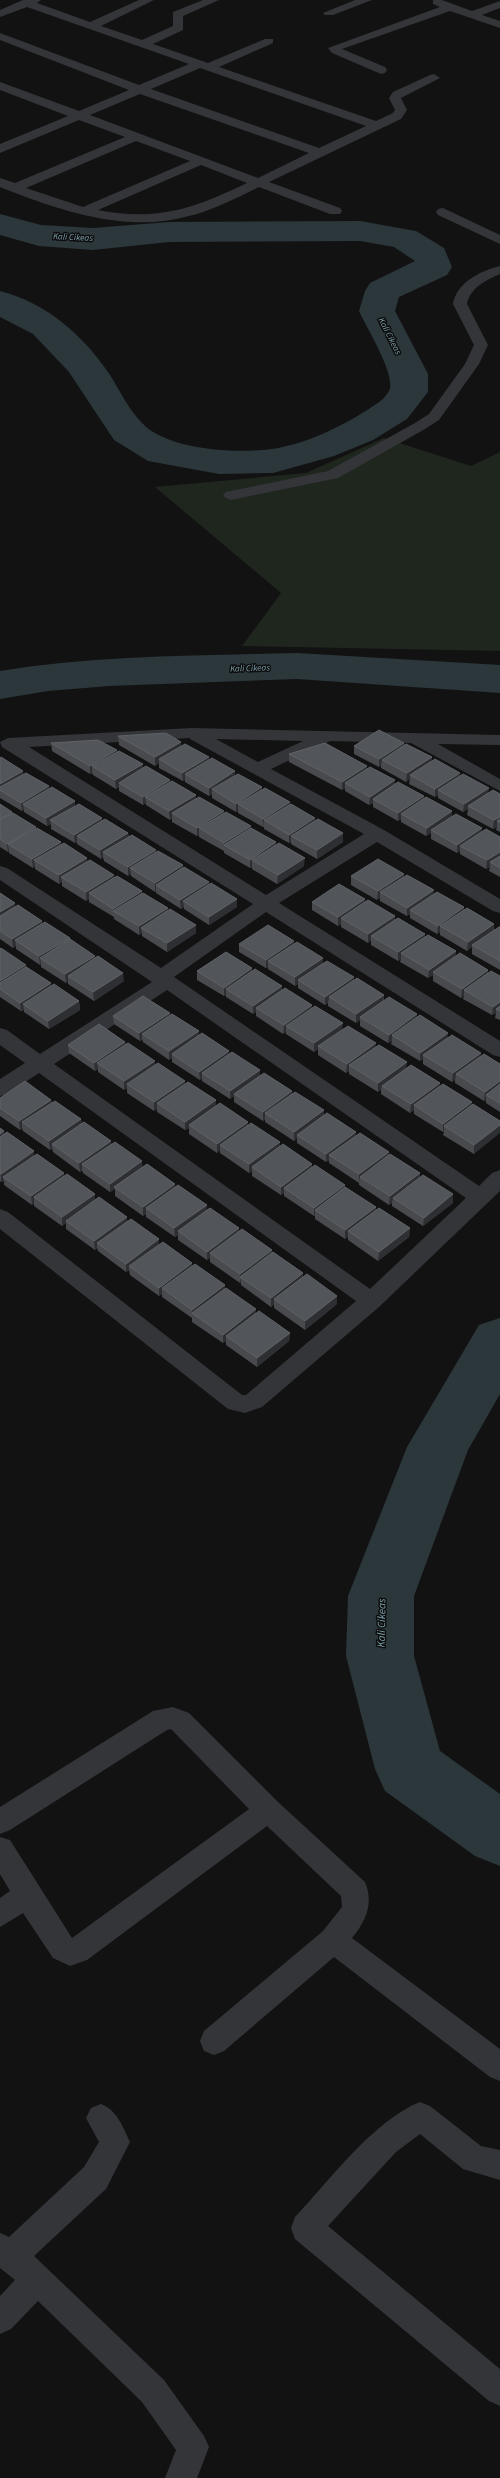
<svg xmlns="http://www.w3.org/2000/svg" width="500" height="2478" font-family="'Source Sans 3',sans-serif">
  <style>
    .green { fill: #1f261e }
    .lines { fill: none; stroke-linecap: round; stroke-linejoin: round }
    .river { fill: #2c373b; fill-rule: evenodd }
    .minor { fill: #333538; fill-rule: evenodd }
    .wall { fill: #484a4e }
    .shaded-wall { fill: #2e2f32 }
    .building { fill: #525559; stroke: #5f6267 }
    .labels { text-anchor: middle; stroke-width: 3; stroke-linejoin: round; paint-order: stroke }
    .far-water-label { font-size: 9px; font-style: italic; fill: #7da0ac; stroke: #0d0d0e }
    .water-label { font-size: 11px; font-style: italic; fill: #7da0ac; stroke: #0d0d0e }
  </style>
  <rect width="100%" height="100%" fill="#121213"/>
  <!-- green -->
  <path class="green" d="M384,438l87,28 29,-14v199l-258,-5 39,-53 -126,-106 151,-14z"/>
  <g class="lines">
    <!-- river -->
    <path class="river" d="M0,214l41,11 52,3 76,-6 191,-1 56,10 28,17 8,19 -5,8 -48,22 -4,14 33,63v18l-21,27 -34,21 -39,16 -61,17 -54,1 -71,-13 -34,-21 -45,-68 -36,-38 -33,-17v-26c47,12 84,45 110,84 10,16 19,35 32,48 25,27 95,31 130,26 34,-5 68,-22 97,-40 7,-5 16,-10 20,-18 8,-15 -23,-64 -30,-80l6,-20 5,-8 45,-22 -21,-14 -34,-6 -191,1 -76,8 -54,-4 -39,-11z
      M297,653l203,12v28l-203,-14 -188,7 -61,5 -48,8v-28c98,-16 198,-15 297,-18z
      M500,1318v76l-32,56 -54,146v60l26,95 60,43v72l-25,-10 -90,-65 -10,-22 -29,-113 2,-60 59,-149 72,-122z"/>
    <!-- minor -->
    <path class="minor" d="M23,0h18l-4,3 53,19 49,-22h15l-53,26 41,14 31,-14v-14l30,-12h16l-36,16v14l-30,14 55,19 57,-24h8v4l-54,24 157,54 17,-8 2,-3 -6,-12 4,-6 37,-17 4,-1 6,4 -39,20 6,12 -6,9 -132,63 71,26 2,3 -2,3h-10l-71,-27c-23,11 -45,23 -70,29 -63,18 -131,-6 -189,-29v-9l15,5 110,-46 -46,-17 -79,33v-9l68,-28 -68,-26v-8l79,29 50,-21 -129,-50v-7l139,52 50,-21 -162,-57 -27,10v-7zM200,68l166,58 -47,22 -168,-59zM140,94l169,59 -51,25 -168,-63zM136,141l54,20 -107,46 -57,-19zM201,165l46,18c-52,25 -90,39 -149,27z
      M355,0h17l-39,15h-8l-2,-2z
      M433,0h9l30,11 28,-10v7l-18,7 18,6v7l-50,-17 -108,38 43,18 2,3 -2,3 -4,1 -49,-21 -4,-5 112,-41 -7,-3z
      M443,208l57,27v9l-62,-29 -2,-3 2,-3z
      M500,266v8c-14,6 -30,14 -33,30l21,41 -9,19 -40,56 -14,9 -87,49 -107,22 -5,-2 -3,-3 3,-3 102,-21 87,-48 14,-9 36,-50 9,-19 -21,-41c4,-22 27,-33 47,-38z
      M192,728l308,7v10l-62,-1 62,35v12l-89,-48 -81,-2 -59,28 113,61 116,69v14l-7,-2 -116,-69 -98,61 221,138v16l-7,-2 -227,-143 -92,65 305,209 13,-13 8,-3v21l-121,116 -117,100 -17,6 -17,-4 -228,-180v-20l8,3 234,183h4l110,-94 -317,-228 -32,21 -7,2v-17l25,-16 -25,-18v-17l7,2 33,24 112,-72 -152,-102v-14l7,2 154,100 92,-64 -251,-157 -2,-5 8,-4zM190,738v1l174,95 -98,61 -237,-148zM216,739l87,2 -45,21zM167,990l299,208 -96,91 -316,-225z
      M173,1707l16,6 89,89 87,80c9,21 1,39 -13,56l148,111v32l-10,-4 -156,-120 -110,94 -10,4 -10,-4 -4,-10 4,-10 119,-100 19,-24 -1,-11 -74,-70 -180,134 -17,6 -17,-8 -30,-45 -23,14v-29l10,-7 -10,-17v-37l10,3 62,98 177,-129 -78,-80 -4,1 -157,100 -10,4v-27l153,-96z
      M420,2102l10,4 51,40 19,4v30l-37,-11 -43,-35 -24,18 -68,74 172,143v37l-11,-5 -194,-162 -4,-11 4,-11c34,-36 79,-97 125,-115z
      M101,2104c16,6 22,23 29,38l-24,47 -72,67 130,124 40,56 5,11 -12,31h-32l11,-28 -34,-48 -104,-101 -27,28 -11,5v-38l15,-16 -15,-12v-35l9,4 75,-70 15,-25 -13,-24 5,-10z"/>
  </g>
  <!-- wall -->
  <path class="wall" d="M118,736l63,10 28,14 26,15 27,12v3l28,12v2l25,17 28,21 -26,17 -26,-15v-2l-2,1 -25,-14v-2h-1l-25,-14v-2l-2,1 -24,-14v-4l-3,2 -24,-14v-2l-2,1 -24,-13v-5l-4,3 -36,-21z
    M51,743l66,9 26,12v4l27,12v2l26,13v3l80,44v3l28,21 -27,18 -25,-15v-2l-2,1 -26,-15v-2l-25,-14v-2l-2,1 -25,-14v-4l-2,2 -24,-15v-2l-3,2 -24,-14v-4l-3,2 -23,-14 -1,-2 -2,1 -38,-23z
    M404,743v3l28,11 -1,4 29,14 28,18 12,1v38l-4,-2 1,-3 -4,2 -26,-14 1,-6 -5,3 -25,-14v-3l-3,2 -26,-13 1,-5 -4,3 -25,-14v-3l-2,2 -25,-13v-8z
    M289,754l78,15 28,16 29,11 -1,3 29,12v6l30,14 18,6v40l-11,-6 1,-4 -4,2 -26,-15v-3l-3,2 -26,-14v-6l-5,3 -25,-14v-3l-3,2 -25,-14v-4l-4,2 -24,-14v-3l-3,2 -53,-28z
    M0,758l24,16 25,12v3l26,17 27,12v2l26,13 1,4 27,13v2l53,30v3l28,22 -28,18 -25,-16v-2l-3,2 -25,-16v-2l-1,1 -24,-16v-2l-3,2 -24,-15 -1,-4 -2,2 -24,-15v-2l-2,1 -24,-14v-5l-4,2 -23,-14v-2l-2,1 -22,-13z
    M0,804l36,25 25,13v3l27,17 26,15 28,14v2l26,18 28,22 -29,19 -25,-16v-3l-3,2 -25,-16v-2l-25,-15v-3l-3,2 -24,-15v-4l-3,2 -24,-15v-3l-2,2 -24,-15v-1h-1l-8,-5z
    M351,876l53,1 29,17 31,13v3l30,14v6l6,-3v43l-28,-16v-7l-5,4 -27,-16v-3l-3,2 -27,-16v-4l-3,2 -27,-15v-3l-3,2 -26,-15z
    M0,893l15,10v4l28,16 27,15v2l25,18 29,23 -30,20 -26,-17v-3l-2,2 -25,-16v-3l-1,1 -24,-16v-3l-3,2 -13,-9z
    M365,899v3l30,14v4l30,17 31,14 -1,6 33,13v3l12,3v44l-5,-2 1,-5 -4,2 -29,-16 1,-3 -3,2 -28,-17v-6l-5,3 -28,-16 1,-3 -3,2 -27,-16v-5l-3,3 -27,-16v-3l-3,2 -26,-16v-8z
    M239,944h55l29,14v5l30,17 31,15v6l33,13 -1,4 32,20 33,15 -1,3 20,8v48l-14,-9v-3l-2,1 -29,-18v-3l-3,2 -29,-18v-5l-3,2 -29,-17 1,-3 -4,2 -28,-17v-6l-4,3 -28,-17v-3l-3,2 -27,-17v-4l-3,2 -27,-17v-2l-2,1 -27,-16z
    M0,949l51,34v3l28,15 1,9 -31,19 -25,-17v-2l-3,1 -21,-14z
    M252,968v3l30,20 30,17 30,22 33,17 32,21 33,15 -1,3 33,19 28,16 -26,33 -31,-19 1,-3h-1l-29,-18v-4l-4,3 -29,-19v-5l-3,3 -29,-18v-3l-3,2 -28,-18v-6l-4,3 -28,-18v-2l-3,2 -27,-18v-4l-3,2 -27,-17v-2l-2,1 -27,-16v-9z
    M170,1013v2l29,16v4l30,19 31,16v6l32,18 32,16v5l32,17v3l64,38v4l33,26 -30,23 -31,-20v-3l-3,2 -30,-20v-3v1l-30,-20v-3l-3,2 -29,-19v-5l-3,3 -29,-19v-3l-2,2 -29,-19v-6l-4,3 -28,-18v-3l-2,2 -28,-18v-4l-3,2 -26,-18 -1,-3 -2,2 -26,-17 -1,-8z
    M125,1042l1,3 29,20 30,16v3l31,22 32,16v3l32,22 32,17v3l33,18v2l31,20v3l34,18 -1,9 -31,24 -30,-21v-3l-3,2 -30,-20v-3h-1l-30,-20v-3l-3,2 -29,-19v-5l-3,2 -29,-20v-3l-3,3 -28,-19v-6l-4,2 -28,-18v-3l-3,2 -27,-18v-5l-3,2 -26,-18v-3l-3,2 -26,-18 -1,-8z
    M0,1098l51,2 1,3 29,16 1,5 30,20 30,24 33,16v3l32,18v5l32,18v4l33,18v3l31,24 34,19v8l-32,26 -31,-22v-4l-3,3 -30,-22v-3l-1,1 -30,-21v-4l-3,2 -29,-20v-5l-3,2 -29,-20v-3l-3,2 -28,-20v-7l-5,3 -27,-19 -1,-3 -2,2 -27,-20 -1,-4 -2,2 -27,-19 -1,-3 -2,2 -20,-14z
    M0,1128l4,3v3l30,17v5l30,20 31,18v6l33,21 31,18v6l33,18v3l33,19v4l31,24 34,20 -1,8 -32,26 -31,-22v-4l-3,2 -31,-21v-4l-30,-21v-3l-3,2 -29,-21 -1,-5 -3,2 -28,-21 -1,-3 -2,2 -29,-21v-6l-4,3 -28,-20v-3l-2,2 -28,-20v-4l-3,1 -1,-1z"/>
  <!-- shaded-wall -->
  <path class="shaded-wall" d="M181,742l1,8 -23,9v4l-4,3v-9z
    M404,743l-1,9 -21,8 -1,5 -2,2v-8z
    M117,750v8l-25,8v7l-2,1v-8z
    M209,757v9l-24,8v6l-2,1 -1,-8z
    M432,757l-1,9 -21,9v4l-4,3 1,-9z
    M143,764v8l-24,11v4l-3,2 -1,-9z
    M367,766v8l-22,9v5l-3,2v-8z
    M23,771l1,8 -24,11v-6z
    M235,771v9l-23,9v5l-3,2v-8z
    M460,773v8l-22,9v5l-3,2v-8z
    M170,780v9l-25,8 1,6 -3,2v-8z
    M395,780v9l-22,10v4l-4,2 1,-8z
    M49,786l1,9 -27,9 1,6 -2,1 -1,-8z
    M262,787v9l-24,8v7l-2,1v-8z
    M489,788l-1,8 -20,10v3l-5,3 1,-8z
    M196,795v8l-24,10v5l-2,2 -1,-9z
    M424,796l-1,9 -22,9v5l-3,2v-8z
    M75,801v9l-25,10 1,4 -4,2 -1,-8z
    M290,802v8l-26,10 -1,7v-8z
    M224,811v8l-25,9v7l-2,1v-8z
    M452,811v9l-21,10v3l-5,3 1,-8z
    M500,817v6l-3,-2v6l-4,2 1,-9z
    M102,818l1,8 -26,10v6l-2,1 -1,-8z
    M315,818v8l-24,10v6l-2,1v-8z
    M251,826v9l-27,10v6v-8z
    M36,827l1,9 -29,8 1,8h-1l-1,-8z
    M482,828v8l-22,10v5l-3,2v-8z
    M128,833l1,8 -26,11v5l-2,2 -1,-9z
    M343,833v9l-26,17v-9z
    M61,842v9l-27,9 1,6 -2,2 -1,-9z
    M276,842v9l-24,9v7l-2,1v-8z
    M156,850v8l-26,10 1,6 -3,2v-9z
    M500,852v8l-10,2v5l-4,2 1,-9z
    M87,858l1,8 -27,11 1,5 -3,2v-9z
    M305,858l-1,8 -27,18 1,-9z
    M183,865v9l-27,11v6l-1,1v-9z
    M404,874v8l-24,10v6l-3,2 1,-9z
    M114,875l1,8 -26,10v6l-3,2v-9z
    M209,882v9l-26,10 1,6 -3,2 -1,-9z
    M434,890l-1,8 -23,12v4l-3,2v-8z
    M142,891v8l-29,12v6v-8z
    M237,899v8l-28,18v-8z
    M365,899v9l-24,10v6l-3,2v-9z
    M15,903l1,9 -16,9v-9z
    M464,907l-1,9 -23,10v6l-3,2 1,-8z
    M168,908v9l-27,11 1,5 -3,2v-9z
    M395,916l-1,8 -23,12v4l-3,3v-9z
    M42,921l1,8 -28,11 1,6 -3,2 -1,-9z
    M494,924l-1,8 -21,13v2l-5,4 1,-9z
    M196,925v8l-29,19v-9z
    M425,934v8l-24,11v6l-3,2v-9z
    M70,938v8l-30,12 1,6 -1,1 -1,-9z
    M294,941v9l-26,11v6l-2,1v-8z
    M456,951l-1,8 -22,13v3l-5,3 1,-8z
    M95,956l1,8 -28,12v5l-2,2 -1,-9z
    M323,958v9l-25,13v4l-3,2v-9z
    M26,965v8l-26,16v-8z
    M252,968v9l-26,12v6l-2,1v-8z
    M488,970l-1,8 -23,12v6l-3,2 1,-9z
    M123,973l1,8 -30,20 -1,-9z
    M354,977l-1,9 -24,11 -1,6 -3,2v-8z
    M51,983l1,9 -29,12 1,6 -3,1 -1,-8z
    M282,986v9l-26,13v4l-3,2v-8z
    M384,995l-1,8 -23,14v3l-4,3v-9z
    M79,1001l1,9 -31,19 -1,-8z
    M500,1002v8l-4,-1v4l-4,2 1,-8z
    M312,1005v9l-26,12v6l-3,2 1,-9z
    M170,1013v8l-28,13v5l-2,2 -1,-8z
    M417,1014l-1,9 -24,12v6l-4,2 1,-8z
    M343,1023l-1,9 -24,14v3l-4,3v-9z
    M199,1031v8l-27,15v4l-3,2v-9z
    M448,1033l-1,8 -24,14v4l-3,2v-8z
    M125,1042l1,9 -29,12 1,6 -3,2 -1,-8z
    M376,1043l-1,9 -26,13v6l-3,2 1,-9z
    M229,1051v9l-27,13v5l-2,2 -1,-8z
    M481,1053l-1,8 -24,13 -1,6 -3,2 1,-9z
    M155,1061v8l-28,15v4l-3,2v-9z
    M407,1062l-1,9 -24,15 -1,3 -3,3v-9z
    M260,1070v8l-26,16v2l-4,3v-8z
    M185,1081v9l-28,13v6l-3,2v-9z
    M500,1081v8l-14,6v5l-2,1 1,-9z
    M440,1083l-1,8 -25,14v5l-4,3 1,-9z
    M292,1091v9l-27,13v6l-2,2v-9z
    M51,1100l1,8 -30,14v6l-2,2 -1,-9z
    M216,1100v9l-27,16v3l-4,2v-8z
    M472,1102l-1,9 -27,15v6h-1v-8z
    M324,1110v9l-27,16v3l-3,3v-9z
    M81,1119l1,9 -30,16v4l-2,2 -1,-9z
    M248,1122v9l-28,14v5l-3,3v-9z
    M500,1125v8l-26,21v-9z
    M4,1131l1,9 -5,3v-9z
    M356,1132v8l-27,15v5l-3,2v-8z
    M111,1141l1,9 -30,14v6l-2,2 -1,-9z
    M280,1142v9l-28,16v4l-3,2v-9z
    M34,1151v9l-31,17 1,4 -3,1v-8z
    M389,1152l-1,8 -28,17 -1,5v1v-9z
    M142,1161l1,9 -29,17 1,2 -5,3v-8z
    M312,1164v8l-28,16v5l-3,2v-8z
    M64,1173l1,9 -31,15v6l-2,2 -1,-9z
    M420,1173l-1,9 -26,16 -1,5 -3,2 1,-9z
    M175,1184v9l-29,15v6l-3,2v-9z
    M345,1185l-1,8 -29,17v6h-1v-8z
    M95,1194v9l-29,18v2l-4,3v-9z
    M453,1194v9l-30,23 1,-8z
    M207,1205v8l-29,18v4l-3,2 -1,-9z
    M376,1207l-1,8 -27,16v6l-3,2v-9z
    M127,1217l1,9 -31,17v5l-2,2 -1,-9z
    M239,1228v9l-29,16v5l-3,2v-8z
    M410,1228l-1,9 -31,24 1,-9z
    M159,1239v9l-30,18v4l-3,2v-8z
    M272,1250v8l-32,19 1,5 -1,1v-9z
    M192,1263v8l-30,17v6l-3,2v-8z
    M303,1273v9l-29,17v5l-3,3v-9z
    M225,1285v9l-33,19v6v-9z
    M337,1296v8l-32,26v-9z
    M256,1309v9l-30,18v5l-3,2v-8z
    M290,1333l-1,8 -32,26v-9z"/>
  <!-- building -->
  <path class="building" d="M379,730l25,13 -25,16 -25,-13z
    M166,733l15,9 -26,15 -37,-21z
    M98,740l19,10 -27,16 -39,-23z
    M325,743l42,23 -25,16 -53,-28z
    M185,744l24,13 -27,16 -23,-14z
    M406,744l26,13 -25,16 -25,-13z
    M119,751l24,13 -28,16 -23,-14z
    M1,757l22,14 -23,13v-26z
    M212,758l23,13 -26,17 -24,-14z
    M435,759l25,14 -25,16 -25,-14z
    M146,766l24,14 -27,17 -24,-14z
    M370,767l25,13 -25,17 -25,-14z
    M26,773l23,13 -28,17 -21,-13v-3z
    M238,774l24,13 -26,17 -24,-15z
    M463,774l26,14 -25,16 -26,-14z
    M172,781l24,14 -27,16 -24,-14z
    M398,782l26,14 -26,17 -25,-14z
    M52,787l23,14 -29,17 -23,-14z
    M265,788l25,14 -27,17 -25,-15z
    M493,790l7,4v23l-6,3 -26,-14z
    M199,797l25,14 -27,17 -25,-15z
    M426,797l26,14 -25,17 -26,-14z
    M0,804l12,8 -12,7z
    M79,804l23,14 -28,17 -24,-15z
    M291,804l24,14 -26,17 -25,-15z
    M226,812l25,14 -27,17 -25,-15z
    M13,813l23,14 -29,17 -7,-5v-19z
    M456,814l26,14 -25,17 -26,-15z
    M105,819l23,14 -28,17 -23,-14z
    M318,819l25,14 -26,17 -26,-14z
    M500,819v4l-3,-2z
    M37,828l24,14 -29,17 -24,-15z
    M251,828l25,14 -26,18 -26,-15z
    M486,829l14,8v15l-13,8 -27,-14z
    M132,835l24,15 -28,17 -25,-15z
    M64,843l23,15 -28,17 -25,-15z
    M279,843l26,15 -27,17 -26,-15z
    M158,851l25,14 -28,18 -25,-15z
    M500,856v12l-10,-6z
    M378,859l26,15 -26,17 -27,-15z
    M90,860l24,15 -28,17 -25,-15z
    M184,867l25,15 -29,18 -24,-15z
    M407,875l27,15 -27,18 -27,-16z
    M117,876l25,15 -29,18 -24,-16z
    M211,883l26,16 -28,18 -26,-16z
    M339,884l26,15 -27,18 -26,-15z
    M437,892l27,15 -26,19 -28,-16z
    M0,893l15,10 -15,9z
    M143,893l25,15 -29,18 -26,-15z
    M368,900l27,16 -27,18 -27,-16z
    M18,905l24,16 -30,18 -12,-8v-15z
    M467,908l27,16 -26,18 -28,-16z
    M170,909l26,16 -29,18 -26,-15z
    M398,918l27,16 -27,18 -27,-16z
    M45,922l25,16 -31,18 -24,-16z
    M268,925l26,16 -28,19 -27,-16z
    M499,927h1v34l-28,-16z
    M428,935l28,16 -27,19 -28,-17z
    M70,939l25,17 -30,18 -25,-16z
    M297,942l26,16 -28,19 -27,-16z
    M1,948l25,17 -26,16v-32z
    M226,952l26,16 -28,20 -27,-17z
    M460,953l28,17 -26,19 -29,-17z
    M98,956l25,17 -30,19 -25,-16z
    M327,961l27,16 -29,20 -27,-17z
    M26,967l25,16 -31,20 -20,-14v-6z
    M255,969l27,17 -29,20 -27,-17z
    M491,971l9,5v26l-7,5 -29,-17z
    M357,978l27,17 -28,19 -27,-17z
    M54,984l25,17 -31,20 -25,-17z
    M285,988l27,17 -28,20 -28,-17z
    M143,996l27,17 -31,20 -26,-17z
    M389,997l28,17 -28,21 -29,-18z
    M315,1006l28,17 -29,20 -28,-17z
    M500,1006v5l-4,-2z
    M172,1014l27,17 -30,20 -27,-17z
    M420,1015l28,18 -28,20 -28,-18z
    M99,1024l26,18 -31,21 -26,-18z
    M348,1026l28,17 -29,21 -29,-18z
    M202,1033l27,18 -30,21 -27,-18z
    M452,1035l29,18 -28,20 -30,-18z
    M128,1043l27,18 -31,20 -27,-18z
    M379,1045l28,17 -29,21 -29,-18z
    M232,1052l28,18 -30,21 -28,-18z
    M484,1054l16,10v17l-15,11 -29,-18z
    M158,1063l27,18 -31,21 -27,-18z
    M411,1065l29,18 -29,21 -29,-18z
    M264,1073l28,18 -29,21 -29,-18z
    M25,1081l26,19 -32,21 -19,-13v-10z
    M188,1082l28,18 -31,22 -28,-19z
    M443,1084l29,18 -29,22 -29,-19z
    M500,1084v19l-14,-8z
    M295,1092l29,18 -30,22 -29,-19z
    M55,1101l26,18 -32,22 -27,-19z
    M220,1103l28,19 -31,22 -28,-19z
    M473,1104l27,17v4l-26,20 -30,-19z
    M327,1113l29,19 -30,22 -29,-19z
    M84,1122l27,19 -32,22 -27,-19z
    M251,1123l29,19 -31,22 -29,-19z
    M0,1128l4,3 -4,3z
    M7,1132l27,19 -33,23 -1,-1v-36z
    M360,1133l29,19 -30,22 -30,-19z
    M115,1142l27,19 -32,23 -28,-20z
    M283,1144l29,20 -31,23 -29,-20z
    M37,1154l27,19 -33,23 -28,-19z
    M390,1154l30,19 -30,23 -30,-19z
    M147,1164l28,20 -32,23 -29,-20z
    M315,1165l30,20 -31,23 -30,-20z
    M67,1174l28,20 -33,23 -28,-20z
    M423,1175l30,19 -29,24 -31,-20z
    M178,1185l29,20 -33,23 -28,-20z
    M345,1187l31,20 -31,23 -30,-20z
    M99,1197l28,20 -33,24 -28,-20z
    M210,1208l29,20 -32,24 -29,-21z
    M379,1208l31,20 -31,24 -31,-21z
    M131,1219l28,20 -33,25 -29,-21z
    M242,1229l30,21 -32,24 -30,-21z
    M163,1242l29,21 -33,25 -30,-22z
    M273,1252l30,21 -32,25 -31,-21z
    M195,1264l30,21 -33,25 -30,-22z
    M307,1274l30,22 -32,25 -31,-22z
    M226,1288l30,21 -33,26 -31,-22z
    M259,1311l31,22 -33,25 -31,-22z"/>
  <g class="labels">
    <!-- far-water labels -->
    <g class="far-water-label">
      <text transform="translate(73 237) rotate(3)" y="3">Kali Cikeas</text>
      <text transform="translate(390 336) rotate(63)" y="3">Kali Cikeas</text>
      <text transform="translate(250 668) rotate(-2)" y="3">Kali Cikeas</text>
    </g>
    <!-- water labels -->
    <g class="water-label">
      <text transform="translate(381 1623) rotate(-89)" y="4">Kali Cikeas</text>
    </g>
  </g>
</svg>
